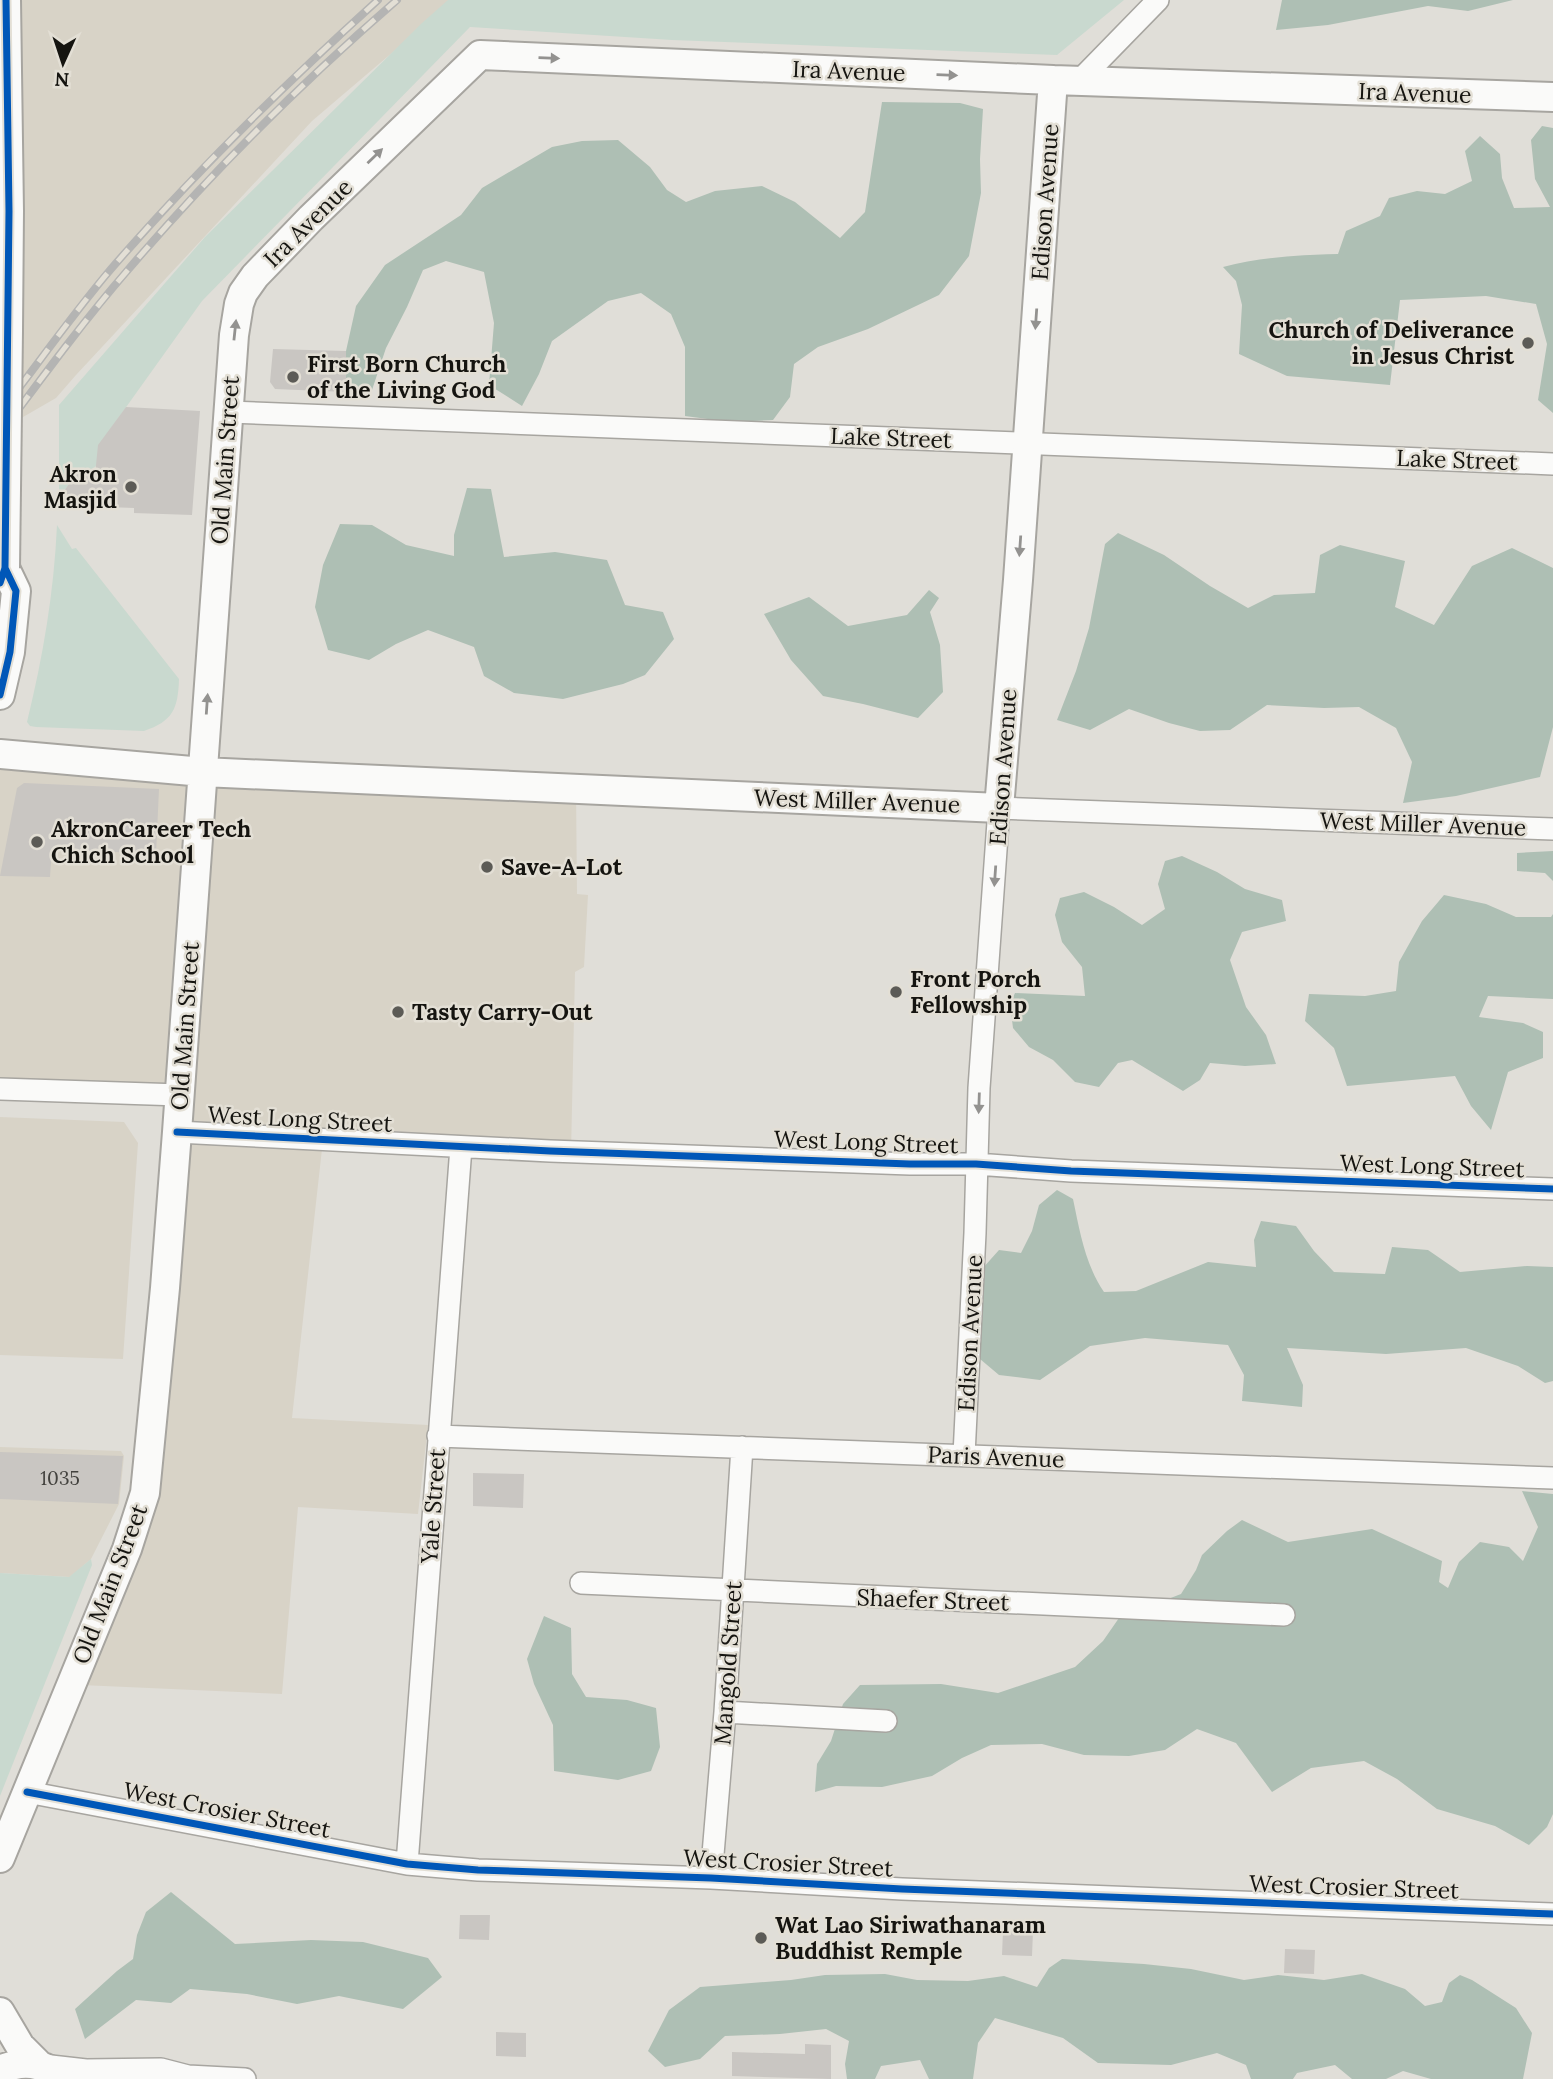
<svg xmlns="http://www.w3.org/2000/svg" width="1553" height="2079" font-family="Lora,serif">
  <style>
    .built { fill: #d8d3c7 }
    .green { fill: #c9d9cf }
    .forest { fill: #aebfb4 }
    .building { fill: #c9c6c2 }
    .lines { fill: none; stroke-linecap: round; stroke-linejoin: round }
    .minor-casing { stroke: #a7a5a0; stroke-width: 24 }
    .major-casing { stroke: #a7a5a0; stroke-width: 32 }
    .minor { stroke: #fafaf9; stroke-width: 21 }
    .major { stroke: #fafaf9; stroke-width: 28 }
    .rail-casing { stroke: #b4b4b3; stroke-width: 8 }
    .rail { stroke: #e3dfd5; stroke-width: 5; stroke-dasharray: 16; stroke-linecap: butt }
    .major-bridge-casing { stroke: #a7a5a0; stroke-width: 32; stroke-linecap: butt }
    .major-bridge { stroke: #fafaf9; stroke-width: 28 }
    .cycleway-casing { stroke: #e3dfd5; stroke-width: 11 }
    .cycleway { stroke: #0057b8; stroke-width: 7 }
    .oneway { fill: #939290 }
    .poi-dot { fill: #5c5b56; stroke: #e3dfd5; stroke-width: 2.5 }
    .labels { text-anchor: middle; stroke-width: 5; stroke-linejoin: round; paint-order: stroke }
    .number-label { font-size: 19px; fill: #43423e }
    .street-label { font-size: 23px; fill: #151410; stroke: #e3dfd5 }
    .poi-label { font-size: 23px; font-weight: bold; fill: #151410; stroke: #e3dfd5; text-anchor: start }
  </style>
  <rect width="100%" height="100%" fill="#e0ded8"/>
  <!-- built -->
  <path class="built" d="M6,0h448l-142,121 -236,254 -20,23 -52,30z
    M0,759l195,19 -18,312 -177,-7z
    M203,772l373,17 1,105 11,1 -4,72 -9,5 -4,180 -394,-20z
    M0,1117l124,5 14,21 -15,216 -123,-4z
    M183,1139l139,10 -30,269 136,7 -10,89 -120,-7 -16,187 -201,-9 69,-181z
    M0,1447l121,4 3,5 -5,48 -28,55 -21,18 -70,-4z"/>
  <!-- green -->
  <path class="green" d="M448,0h676l-67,55 -385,-15 -202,-13 -268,274 -103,144 5,9c-9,13 -11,21 -28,20l-17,24v-93l146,-168 217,-214z
    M57,525l15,24 4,-1 103,131c-1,30 -6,42 -35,52l-108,-4 -6,-1 -3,-4c16,-65 27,-130 30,-197z
    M91,1559l1,6 -92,231v-223l69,4z"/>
  <!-- forest -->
  <path class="forest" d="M1282,0h231l-45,11 -40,-5 -100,19 -52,5z
    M882,102l78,1 23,6 -3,50 1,34 -12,63 -30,39 -71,34 -50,18 -24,17 -4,33 -17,23 -43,2 -45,-6v-69l-14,-33 -30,-21 -33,8 -56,40 -13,33 -17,32 -33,-21 5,-62 -10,-51 -38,-11 -23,9 -16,37 -21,41 -15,45 -25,-1v-41l10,-45 29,-41 76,-50 21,-27 70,-41 30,-6 36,-1 32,27 17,23 19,12 29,-11 47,-5 33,16 45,36 25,-26z
    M1542,126l11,2v285l-15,-13 9,-56 -11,-40 -50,-8 -86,4 -10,85 -103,-9 -48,-22 3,-49 -6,-24 -13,-14c38,-10 76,-12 115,-13l8,-23 34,-15 9,-18 28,-7 28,3 27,-13 -7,-30 15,-15 20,18 2,24 12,30 36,-1 -15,-28 -4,-39z
    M467,488l24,1 13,68 51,-5 52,8 18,45 38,7 11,27 -29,36 -22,9 -60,15 -49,-6 -30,-17 -10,-29 -46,-17 -32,14 -27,16 -41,-10 -13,-43 8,-42 17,-41 32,1 34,20 48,11v-21z
    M1118,533l46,22 46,31 38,22 26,-13 41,-2 5,-38 20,-10 65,16 -10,46 39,18 38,-59 40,-18 41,20v159l-13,50 -84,19 -53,7 9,-41 -16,-34 -37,-21 -35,1 -57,-3 -37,25 -30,1 -31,-8 -40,-14 -39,21 -33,-10 19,-49 13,-43 16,-84z
    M929,590l10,8 -9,14 10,33 3,47 -25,26 -55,-14 -40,-8 -32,-36 -27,-46 45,-17 39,29 59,-11z
    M1553,851v30l-8,-8 -28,-2v-18z
    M1182,856l35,16 28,17 37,11 4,21 -44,11 -12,28 16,47 20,28 10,29 -31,2 -35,-3 -10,17 -17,11 -51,-31 -14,3 -19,24 -24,-5 -22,-22 -24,-13 -16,-19 -3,-24 5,-11 70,3 -3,-29 -20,-25 -7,-27 5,-17 24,-6 30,15 28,18 23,-16 -7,-25 7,-23z
    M1444,895l42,9 30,13h35l2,-3v85l-65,-3 -9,21 44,6 20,9v26l-35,14 -17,58 -20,-24 -16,-30 -108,10 -13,-38 -29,-27 4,-27 56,2 31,-5 3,-29 23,-41z
    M1057,1190l16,9c7,33 12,65 31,93l32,-1 72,-29 48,5 -2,-27 7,-19 35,5 18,25 20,21 51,2 7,-27 36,3 32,22 67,-6 26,1v114l-8,2 -27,-17 -52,-18 -80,6 -99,-6 16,37 -1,22 -60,-6 2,-26 -16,-30 -83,-7 -55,8 -50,34 -41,-5 -19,-16 2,-90 17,-19 22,3 11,-22 7,-26z
    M1522,1491l31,3v320l-6,13 -18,18 -34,-19 -58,-17 -40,-30 -33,-18 -53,7 -39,24 -36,-49 -39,-14 -32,21 -36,6 -45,-1 -42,-11 -51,1 -29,13 -30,18 -50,11 -46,-1 -21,6 2,-28 14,-23 12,-37 17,-19 81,-1 57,9 77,-26 28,-26 16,-23 62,-24 15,-24 6,-15 25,-24 15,-11 46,22 84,-13 70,32 -3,21 9,6 11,-26 21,-20 29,5 14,14 15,-34z
    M544,1616l27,12 1,46 14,23 41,3 29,8 4,39 -9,24 -33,9 -64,-9 -1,-46 -19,-41 -7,-25z
    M171,1892l64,52 76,-4 52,2 65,16 14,19 -39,32 -64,-13 -42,8 -50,-10 -57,-5 -19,14 -35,-3 -51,39 -10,-30 42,-38 16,-12 4,-24 9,-23z
    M1062,1959l82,5 47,5 53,11 34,-5 46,5 38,-6 43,15 20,17 17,-4 7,-19 11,-8 12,5 44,28 16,25 -9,46h-92l-28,-8 -17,8h-34l-17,-14 -38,8 -4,6h-42l-5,-14 -29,-12 -46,12 -73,-2 -35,-25 -68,-20 -17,25 -5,36h-44l-9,-19 -39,6 -6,13h-28l-2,-15 4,-23 -23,-12 -46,5 -55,2 -25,23 -35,8 -17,-16 21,-41 31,-23 91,-7 34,-5 60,-1 32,6 51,1 36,-5 33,11 12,-19z"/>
  <!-- building -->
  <path class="building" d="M273,349l73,2v41l-71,-3 -5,-7z
    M126,407l74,4 -8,104 -58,-2v-5l-80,-3 22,-31 19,1 3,-30z
    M24,783l135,6 -3,65 -104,-5 -2,28 -50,-1 17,-88z
    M0,1452l123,4 -5,48 -118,-5z
    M473,1473l51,1 -1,34 -50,-2z
    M460,1915h30l-1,25 -30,-1z
    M1003,1931h30l-1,25 -30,-1z
    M1285,1949l30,1 -1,24 -30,-1z
    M496,2032l30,1v24l-30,-1z
    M805,2044l26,1v34l-99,-3v-24l73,2z"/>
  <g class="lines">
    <defs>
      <path id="minor" d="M1079,81l79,-81
        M229,412l1324,52
        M0,1089l180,6
        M177,1132l373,19 360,13h66l95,7 482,18
        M438,1436l1115,42
        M964,1455l11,-222 4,-145 20,-280 554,21
        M581,1583l703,32
        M725,1712l161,9
        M27,1792l380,72 71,6 233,8 191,11 651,25
        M407,1864l54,-717
        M711,1878l14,-166 17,-265
        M42,2065l44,5 75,-1 27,7 57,3"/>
      <path id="major" d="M6,0l3,211 -1,120
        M0,695l10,-43 6,-61 -11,-23
        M0,754l203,18 796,36 19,-228 35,-500
        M0,1858l127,-309 18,-56 20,-205 12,-156 57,-797 5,-31 4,-11 12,-17 56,-58 169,-163 573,25 500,17
        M0,2012l20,34 18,18
        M0,2070c22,-10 44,-8 61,9"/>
    </defs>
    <!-- minor casing -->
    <use href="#minor" class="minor-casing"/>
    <!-- major casing -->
    <use href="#major" class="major-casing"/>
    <!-- minor -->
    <use href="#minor" class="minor"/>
    <!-- major -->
    <use href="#major" class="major"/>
    <defs>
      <path id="rail" d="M0,413c37,-48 72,-98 111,-144 83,-96 173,-184 267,-269
        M0,434c41,-55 82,-111 127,-163 83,-97 174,-188 270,-271"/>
    </defs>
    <!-- rail casing -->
    <use href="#rail" class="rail-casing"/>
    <!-- rail -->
    <use href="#rail" class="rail"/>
    <defs>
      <path id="major-bridge" d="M5,568l3,-237"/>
    </defs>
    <!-- major-bridge casing -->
    <use href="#major-bridge" class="major-bridge-casing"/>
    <!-- major-bridge -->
    <use href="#major-bridge" class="major-bridge"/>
    <defs>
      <path id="cycleway" d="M0,583l5,-15 4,-357 -3,-211
        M0,695l10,-43 6,-61 -11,-23
        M177,1132l373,19 360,13h66l95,7 482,18
        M27,1792l380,72 71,6 233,8 191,11 651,25"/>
    </defs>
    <!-- cycleway casing -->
    <use href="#cycleway" class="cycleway-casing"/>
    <!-- cycleway -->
    <use href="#cycleway" class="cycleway"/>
  </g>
  <!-- one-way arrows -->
  <defs><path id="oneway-solid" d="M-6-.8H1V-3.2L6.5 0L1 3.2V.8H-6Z" transform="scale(1.75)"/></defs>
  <g class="oneway">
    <use href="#oneway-solid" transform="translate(549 58) rotate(2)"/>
    <use href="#oneway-solid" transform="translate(947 75) rotate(2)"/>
    <use href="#oneway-solid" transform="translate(375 156) rotate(-44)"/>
    <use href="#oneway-solid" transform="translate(1036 319) rotate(94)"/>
    <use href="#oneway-solid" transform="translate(235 330) rotate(-84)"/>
    <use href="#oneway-solid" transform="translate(1020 546) rotate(94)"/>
    <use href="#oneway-solid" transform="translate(207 704) rotate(-86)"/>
    <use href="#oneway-solid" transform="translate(995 876) rotate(94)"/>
    <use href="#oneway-solid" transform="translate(979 1103) rotate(92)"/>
  </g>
  <!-- markers -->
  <g class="poi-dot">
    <circle cx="1528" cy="343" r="7"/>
    <circle cx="293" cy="377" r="7"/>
    <circle cx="131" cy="487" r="7"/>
    <circle cx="37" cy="842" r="7"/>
    <circle cx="487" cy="867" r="7"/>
    <circle cx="896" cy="992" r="7"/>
    <circle cx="398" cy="1012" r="7"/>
    <circle cx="761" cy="1938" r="7"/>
  </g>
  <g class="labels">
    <!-- number labels -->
    <g class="number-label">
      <text x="60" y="1485">1035</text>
    </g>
    <!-- street labels -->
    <g class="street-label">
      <text transform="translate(849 71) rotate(2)" y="8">Ira Avenue</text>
      <text transform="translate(1415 93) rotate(2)" y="8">Ira Avenue</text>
      <text transform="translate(1045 202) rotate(-86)" y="8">Edison Avenue</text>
      <text transform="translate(308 223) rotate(-45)" y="8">Ira Avenue</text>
      <text transform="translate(891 438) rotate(2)" y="8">Lake Street</text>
      <text transform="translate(225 460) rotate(-86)" y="8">Old Main Street</text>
      <text transform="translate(1457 460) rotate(2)" y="8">Lake Street</text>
      <text transform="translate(1003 767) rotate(-86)" y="8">Edison Avenue</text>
      <text transform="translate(857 801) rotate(2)" y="8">West Miller Avenue</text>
      <text transform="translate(1423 824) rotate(2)" y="8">West Miller Avenue</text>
      <text transform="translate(185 1026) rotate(-86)" y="8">Old Main Street</text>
      <text transform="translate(300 1119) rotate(3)" y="8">West Long Street</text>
      <text transform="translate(866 1142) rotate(2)" y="8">West Long Street</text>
      <text transform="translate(1432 1166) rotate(2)" y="8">West Long Street</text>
      <text transform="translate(970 1333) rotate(-87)" y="8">Edison Avenue</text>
      <text transform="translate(996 1457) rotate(2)" y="8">Paris Avenue</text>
      <text transform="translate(433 1506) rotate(-86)" y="8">Yale Street</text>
      <text transform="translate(110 1584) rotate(-69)" y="8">Old Main Street</text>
      <text transform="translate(933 1600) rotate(2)" y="8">Shaefer Street</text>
      <text transform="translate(728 1663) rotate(-86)" y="8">Mangold Street</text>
      <text transform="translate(227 1810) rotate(11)" y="8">West Crosier Street</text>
      <text transform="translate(788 1863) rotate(3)" y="8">West Crosier Street</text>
      <text transform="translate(1354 1887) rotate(2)" y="8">West Crosier Street</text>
    </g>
    <!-- poi labels -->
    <g class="poi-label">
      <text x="1514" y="338" text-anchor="end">Church of Deliverance<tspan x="1514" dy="26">in Jesus Christ</tspan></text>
      <text x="307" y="372">First Born Church<tspan x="307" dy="26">of the Living God</tspan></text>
      <text x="117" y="482" text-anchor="end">Akron<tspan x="117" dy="26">Masjid</tspan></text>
      <text x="51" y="837">AkronCareer Tech<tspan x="51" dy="26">Chich School</tspan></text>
      <text x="501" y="875">Save-A-Lot</text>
      <text x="910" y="987">Front Porch<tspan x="910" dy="26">Fellowship</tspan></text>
      <text x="412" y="1020">Tasty Carry-Out</text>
      <text x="775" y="1933">Wat Lao Siriwathanaram<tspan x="775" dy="26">Buddhist Remple</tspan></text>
    </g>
  </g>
  <!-- north arrow -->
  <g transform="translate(63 63) rotate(183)" stroke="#e3dfd5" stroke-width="5" paint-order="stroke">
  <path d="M0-5L12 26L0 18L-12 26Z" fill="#151410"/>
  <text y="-10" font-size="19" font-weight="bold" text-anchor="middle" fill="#151410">N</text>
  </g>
</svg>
